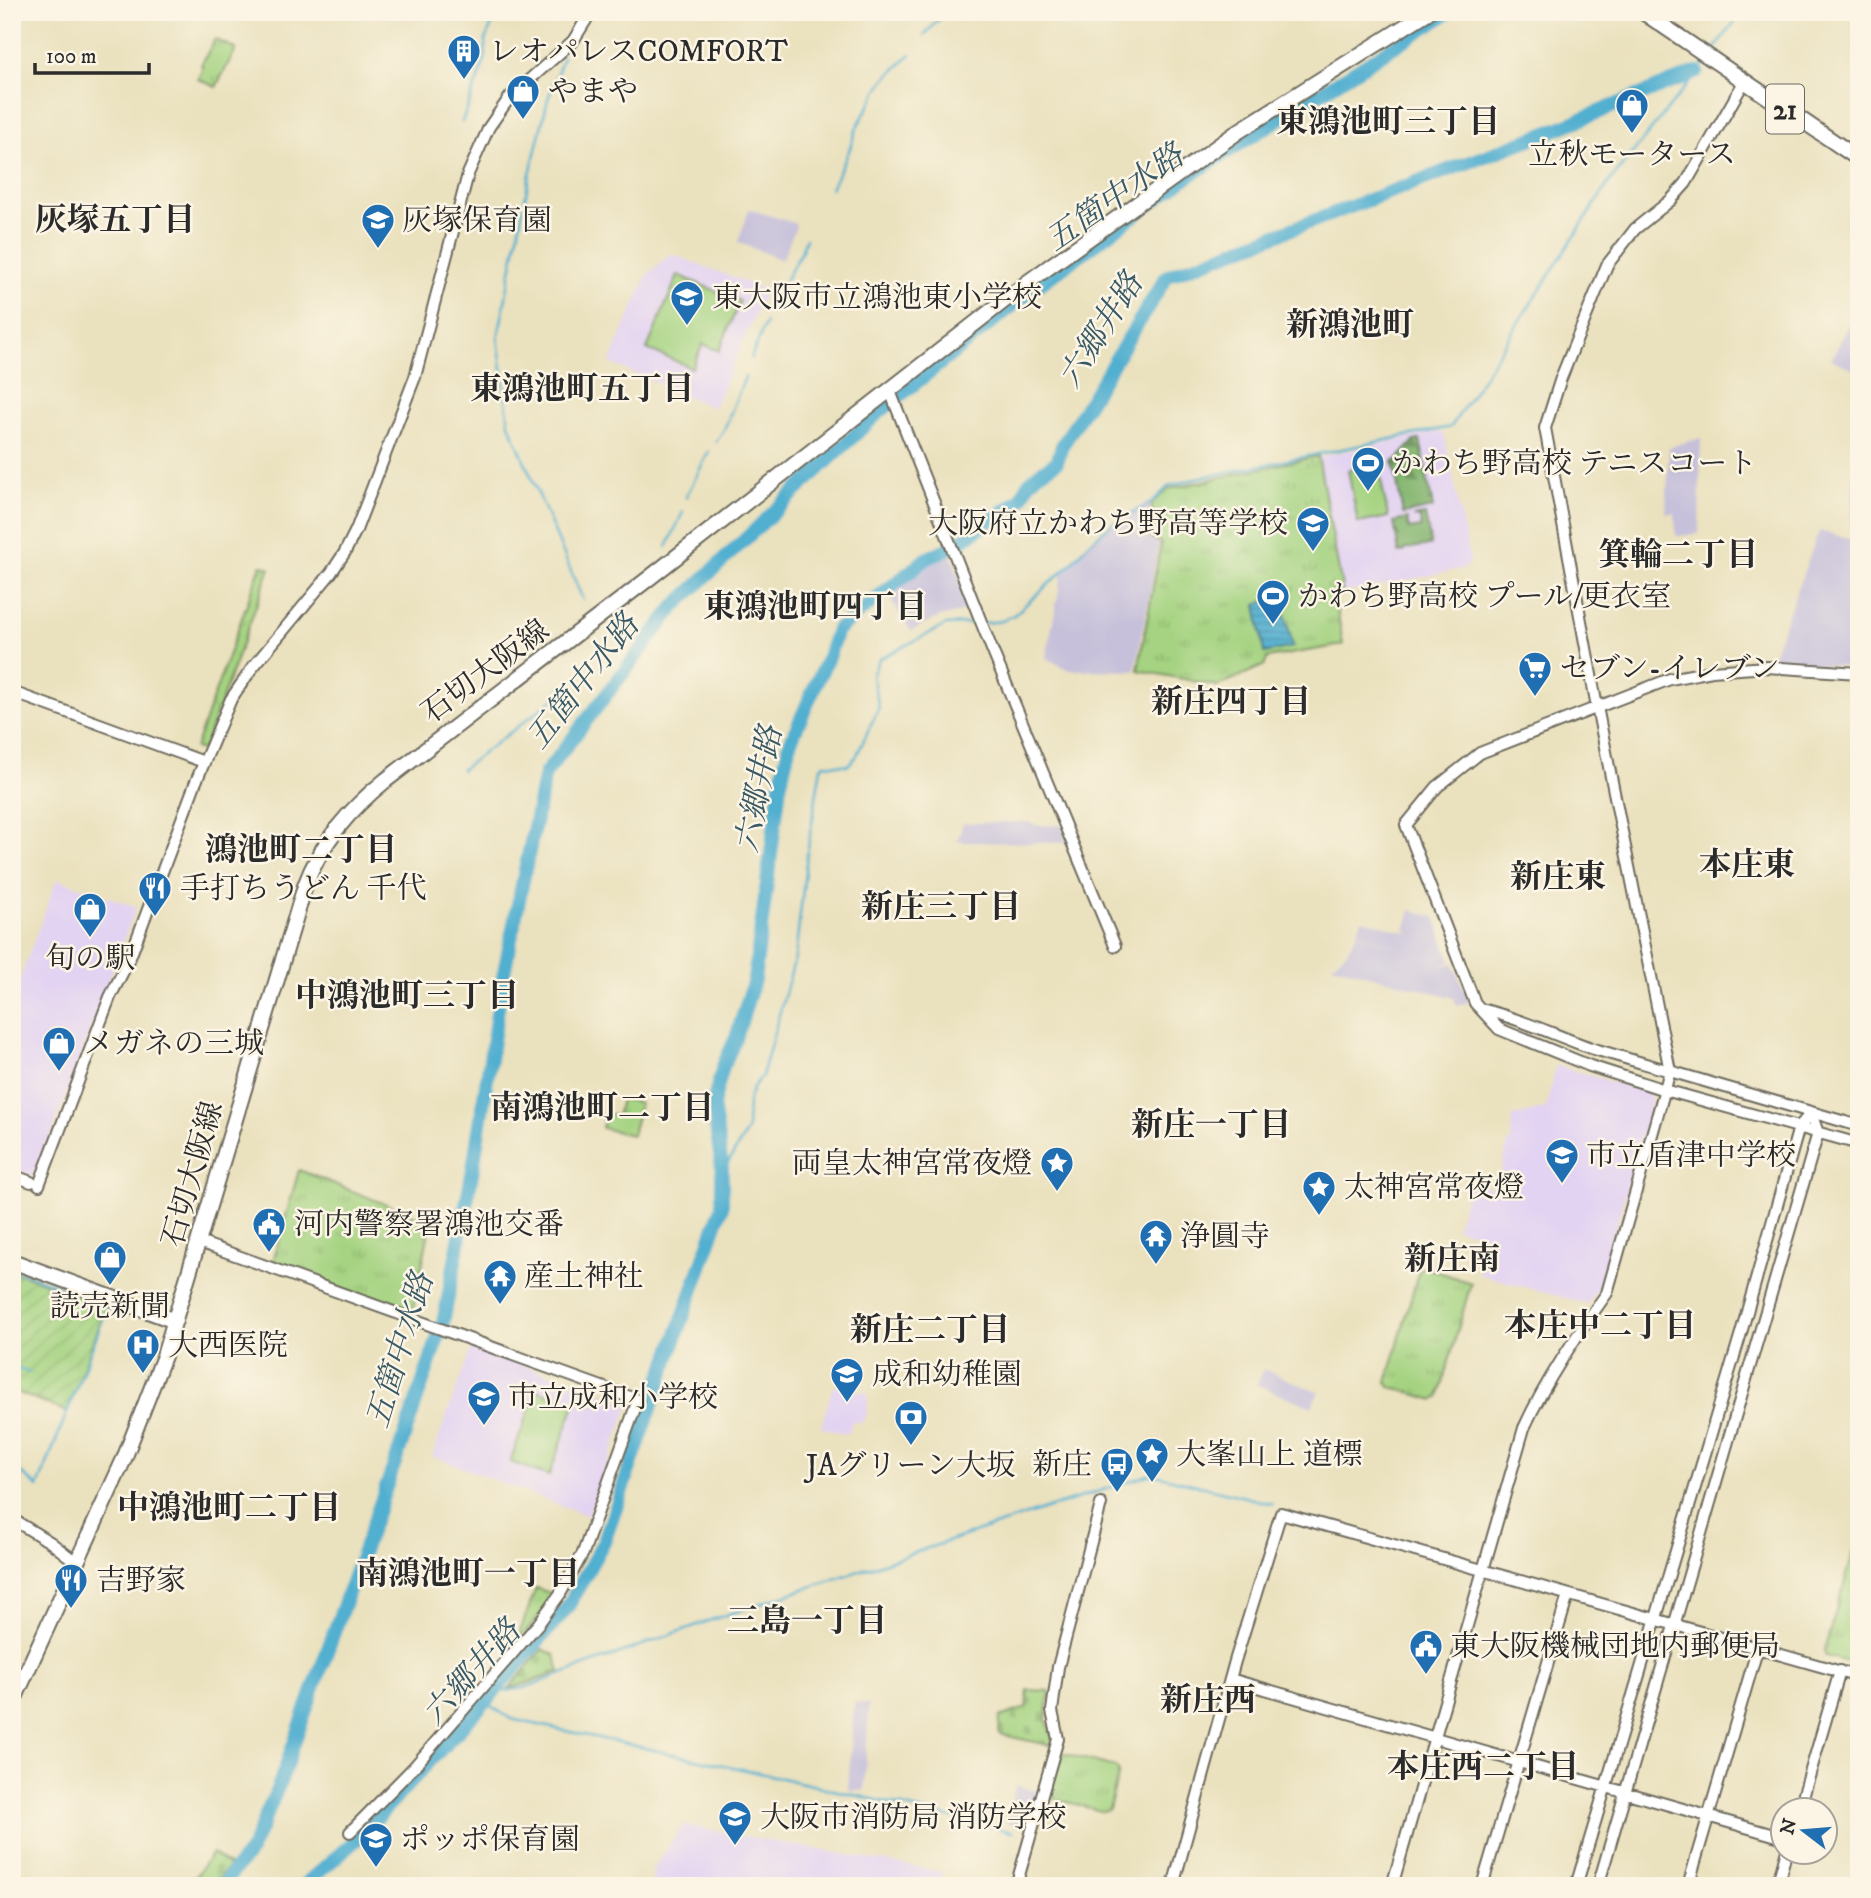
<svg xmlns="http://www.w3.org/2000/svg" width="1871" height="1898" font-family="'IM FELL DW Pica','Noto Serif JP',serif">
  <style>
    .built { fill: #e3d3f2 }
    .industrial { fill: #c6c0da }
    .grass { fill: #a5d381; stroke: #687f56; stroke-width: 2 }
    .forest { fill: url(#forest-firs); stroke: #58704d; stroke-width: 2 }
    .cemetery { fill: url(#cemetery-stones); stroke: #687f56; stroke-width: 2 }
    .park { fill: url(#park-tufts); stroke: #687f56; stroke-width: 2 }
    .garden { fill: url(#garden-furrows); stroke: #687f56; stroke-width: 2 }
    .water { fill: url(#water-rules); stroke: #3e6d7e; stroke-width: 2 }
    .lines { fill: none; stroke-linecap: round; stroke-linejoin: round }
    .stream { stroke: #51afd0; stroke-width: 2.5 }
    .river { stroke: #51afd0; stroke-width: 14 }
    .minor-casing { stroke: #6e6b5e; stroke-width: 14 }
    .major-casing { stroke: #6e6b5e; stroke-width: 18 }
    .minor { stroke: #fff; stroke-width: 10 }
    .major { stroke: #fff; stroke-width: 14 }
    .labels { text-anchor: middle; stroke-width: 5; stroke-linejoin: round; paint-order: stroke }
    .shield { fill: #fcf5e5; stroke: #6a6863; stroke-width: 2 }
    .shield-label { font-size: 28px; font-weight: bold; fill: #2b2b2b }
    .poi-label { font-size: 30px; fill: #2b2b2b; stroke: #fcf5e5; text-anchor: start }
    .street-label { font-size: 30px; fill: #2b2b2b; stroke: #fcf5e5 }
    .neighbourhood-label { font-size: 32px; font-weight: bold; fill: #2b2b2b; stroke: #fcf5e5 }
    .water-label { font-size: 32px; font-style: italic; fill: #385965; stroke: #fcf5e5 }
  </style>
  <defs>
    <pattern id="forest-firs" width="22" height="20" patternUnits="userSpaceOnUse" patternTransform="scale(1.75)"><rect width="22" height="20" fill="#84b56f"/><path d="M5 1l3.5 6h-7zM16 11l3.5 6h-7z" fill="#6c935b"/></pattern>
    <pattern id="cemetery-stones" width="16" height="16" patternUnits="userSpaceOnUse" patternTransform="scale(1.75)"><rect width="16" height="16" fill="#a5d381"/><path d="M2 7V4a2 2 0 0 1 4 0v3zM10 15v-3a2 2 0 0 1 4 0v3z" fill="#8eb570"/></pattern>
    <pattern id="park-tufts" width="24" height="20" patternUnits="userSpaceOnUse" patternTransform="scale(1.75)"><rect width="24" height="20" fill="#a5d381"/><path d="M3 7l-1-3M5 7V3M7 7l1-3M15 17l-1-3M17 17v-4M19 17l1-3" fill="none" stroke="#8eb570"/></pattern>
    <pattern id="garden-furrows" width="10" height="10" patternUnits="userSpaceOnUse" patternTransform="scale(1.75)"><rect width="10" height="10" fill="#a5d381"/><path d="M-1 1l2-2M0 10L10 0M9 11l2-2" fill="none" stroke="#8eb570"/></pattern>
    <pattern id="water-rules" width="6" height="5" patternUnits="userSpaceOnUse" patternTransform="scale(1.75)"><rect width="6" height="5" fill="#51afd0"/><path d="M0 2.5h6" fill="none" stroke="#438fa9"/></pattern>
  </defs>
  <rect width="100%" height="100%" fill="#fcf5e5"/>
  <filter id="ink" filterUnits="userSpaceOnUse"><feTurbulence type="fractalNoise" baseFrequency=".0143" numOctaves="2"/><feDisplacementMap in="SourceGraphic" scale="14" xChannelSelector="R" yChannelSelector="G"/><feConvolveMatrix kernelMatrix="1 2 1 2 8 2 1 2 1" color-interpolation-filters="sRGB"/></filter>
  <filter id="wash" filterUnits="userSpaceOnUse"><feTurbulence type="fractalNoise" baseFrequency=".00686" numOctaves="4" result="noise"/><feDisplacementMap in="SourceGraphic" scale="28" xChannelSelector="R" yChannelSelector="G"/><feGaussianBlur stdDeviation="1.57" result="paint"/><feColorMatrix in="noise" values="0 0 0 0 0 0 0 0 0 0 0 0 0 0 0 0 0 1.4 0 .05"/><feComposite in="paint" operator="in"/></filter>
  <g filter="url(#wash)">
    <rect width="100%" height="100%" fill="#eae1be"/>
    <!-- built -->
    <path class="built" d="M671,254l95,36 -52,118 -104,-45 37,-88z
      M1436,432l8,1 26,129 -5,6 -130,27 4,51 -72,12 -2,7 -47,21 -80,-16 23,-127 -10,-5 1,-35 16,-14z
      M57,879l79,28 -88,237 -16,-5 15,6 -3,9 -12,22 -20,-7v-169z
      M1556,1065l92,28 4,7 -54,189 -11,15 -109,-30 10,-37 -32,-9 14,-46 27,7 11,-47h3l1,-25 34,-9z
      M472,1346l155,57 2,3 -41,110 -156,-60z
      M833,1386l35,7 -1,22 -6,8 -9,-2 -4,13 -27,-7z
      M683,1825l259,47 -3,14h-288l3,-18z"/>
    <!-- industrial -->
    <path class="industrial" d="M749,209l45,14 2,3 -14,34 -44,-18z
      M1859,307v65l-28,-13z
      M1859,419v113l-8,-2 5,-110z
      M1701,438l-2,96 -23,2 -1,-23h-9l3,-66z
      M1150,501v37l9,5 -24,128 -66,-1 -23,-12 16,-84 30,-35 23,-19z
      M1819,531l40,10v101l-9,25 -79,-7z
      M950,552l22,57 -32,8 -29,14 -24,-36 41,-33z
      M1029,822l10,4 23,-1 5,18 -110,-1 6,-19z
      M1411,910l24,7 16,45 -9,3 -3,-6 3,7 11,-3 16,39 -12,4 -3,-8 -122,-33 14,-13 11,-18 48,15 -48,-16 5,-14 50,15 -7,-4z
      M1263,1369l56,23 -7,15 -55,-22z
      M854,1703l15,1 -5,87 -16,-1z
      M1016,1785l22,7 -9,32 -5,3 -18,-5z"/>
    <!-- grass -->
    <path class="grass" d="M678,275l62,26 -21,50 -16,-7 -11,24 -45,-19z
      M1378,465l10,52 -30,6 -10,-53z
      M537,1390l38,14 -26,72 -39,-14z"/>
    <!-- forest -->
    <path class="forest" d="M1420,440l13,68 -30,6 -10,-53 4,-1 17,-19z
      M1425,515l6,30 -26,4v2l-6,2 -5,-31 13,-3 2,10 12,-2 -1,-9 -7,-1z"/>
    <!-- cemetery -->
    <path class="cemetery" d="M542,1649l13,6 5,17 -51,17z
      M1028,1690l22,1 -4,28 7,22 -1,5 -53,-12 1,-17 26,-9z
      M212,1853l18,13 -20,20h-21z"/>
    <!-- park -->
    <path class="park" d="M215,39l21,10 -20,38 -18,-8 5,-12 -2,-2z
      M1318,456l25,137 -8,3 8,49 -76,13 -2,7 -47,21 -80,-16 23,-127 -10,-5 1,-35 16,-14z
      M261,565l9,3 -67,182 -8,-2z
      M621,1099l19,4 -8,32 -30,-7 3,-15 12,3z
      M299,1170l132,52 -19,92 -66,-23 -73,-30z
      M1424,1267l47,16 -32,114 -5,3 -44,-13 -3,-5 32,-112z
      M1854,1551h5v114l-33,-9 -2,-5z
      M536,1588l17,6 -7,14 -23,28 -4,-2z
      M1061,1753l54,14 4,5 -10,37 -5,3 -55,-15 -2,-5 10,-37z"/>
    <!-- garden -->
    <path class="garden" d="M12,1271l95,34 -40,107 -55,-22z"/>
    <!-- water -->
    <path class="water" d="M1281,598l12,49 -29,6 -8,-49z"/>
    <g class="lines">
      <!-- stream -->
      <path class="stream" d="M576,28l8,-16
        M924,36l21,-24
        M1713,51l29,-39
        M563,57l-15,42 -19,79 -31,160 11,86 74,176
        M462,122l24,-65 -1,-16 12,-29
        M831,188l18,-37 8,-24 20,-35 7,-12 27,-26
        M785,281l16,-29 5,-13
        M751,358l15,-36
        M716,442l8,-12 21,-53
        M686,497l23,-46
        M667,547l16,-35
        M985,623l17,-2 12,-6 56,-50 18,-21 26,-22 35,-17 20,-19 30,-8 252,-51 159,-246 97,-121
        M461,770l94,-72 7,-13
        M722,1168l4,-2 21,-35 1,-29 5,-15 9,-11 33,-118 12,-104 14,-87 3,-3 24,1 8,-8 23,-50 -7,-31 7,-17 67,-34 33,-2
        M12,1269l97,35 -71,183 -26,-22
        M12,1368l18,4
        M492,1693l32,-5 187,-68 437,-145h8l117,29
        M485,1702l26,17 258,56 244,57"/>
      <!-- river -->
      <path class="river" d="M221,1886l30,-36 28,-65 123,-342 41,-120 30,-154 29,-187 43,-208 130,-168 202,-192 160,-128 150,-109 262,-165
        M303,1886l54,-47 128,-137 82,-94 37,-67 118,-334v-39l-9,-64 10,-38 13,-28 18,-58 26,-194 10,-43 38,-86 9,-27 89,-71 31,-15 64,-45 8,-16 9,-9 19,-12 5,-16 105,-170 385,-145 145,-59"/>
    </g>
  </g>
  <g filter="url(#ink)">
    <g class="lines">
      <defs>
        <path id="minor" d="M890,391l103,261 122,294
          M1859,673l-92,-6 -55,4 -42,8 -190,74 -43,34 -31,38 69,178 24,26 91,37 75,24 194,54
          M12,692l192,70
          M1481,1009c39,9 75,27 113,40l265,77
          M12,1175l19,7
          M39,1185l71,-188 19,-37 66,-176 36,-85 22,-32 78,-94 14,-21 11,-22 59,-153 53,-203 21,-47 21,-30 63,-56 18,-29
          M199,1242l439,158 -55,153 -23,41 -21,29 -126,145 -63,64
          M12,1519l38,23 26,20
          M1230,1679l554,159
          M1799,1811l41,-140
          M1016,1886l42,-147 -6,-28 6,-44 43,-163
          M1173,1886l62,-225 46,-148 578,164
          M1392,1886l132,-458c22,-48 53,-93 83,-135l63,-222 -73,-364 -52,-279 16,-50 46,-113 28,-36 36,-29 15,-17 58,-101
          M1482,1886l86,-291
          M1576,1886l165,-553 58,-206 12,-14
          M1598,1886l220,-753 -7,-20
          M1688,1886l70,-239
          M1777,1886l9,-33"/>
        <path id="major" d="M1643,12l216,147
          M12,1261l163,60
          M12,1704l112,-245 40,-103 141,-470c16,-44 45,-77 81,-106l262,-201 380,-297 211,-151 189,-119"/>
      </defs>
      <!-- minor casing -->
      <use href="#minor" class="minor-casing"/>
      <!-- major casing -->
      <use href="#major" class="major-casing"/>
      <!-- minor -->
      <use href="#minor" class="minor"/>
      <!-- major -->
      <use href="#major" class="major"/>
    </g>
  </g>
  <!-- icons -->
  <defs>
    <symbol id="building-pin" viewBox="-11 -11 22 30"><path d="M0 17L-7.5 6A9.5 9.5 0 1 1 7.5 6Z" fill="#1f6fb2" stroke="#fcf5e5"/><path d="M-4-6H4V6H1V3H-1V6H-4ZM-2.5-4.3h1.7v1.8h-1.7ZM.8-4.3h1.7v1.8H.8ZM-2.5-1h1.7V.8h-1.7ZM.8-1h1.7V.8H.8Z" fill="#fff"/></symbol>
    <symbol id="shop-pin" viewBox="-11 -11 22 30"><path d="M0 17L-7.5 6A9.5 9.5 0 1 1 7.5 6Z" fill="#1f6fb2" stroke="#fcf5e5"/><path d="M-5-2.5h2.3a2.7 3.5 0 0 1 5.4 0H5L5.5 6h-11ZM-1.5-2.5h3a1.5 2.3 0 0 0-3 0Z" fill="#fff"/></symbol>
    <symbol id="school-pin" viewBox="-11 -11 22 30"><path d="M0 17L-7.5 6A9.5 9.5 0 1 1 7.5 6Z" fill="#1f6fb2" stroke="#fcf5e5"/><path d="M0-5L7-2L0 1L-7-2ZM-4 1L0 2.5L4 1V4Q0 6-4 4Z" fill="#fff"/></symbol>
    <symbol id="stadium-pin" viewBox="-11 -11 22 30"><path d="M0 17L-7.5 6A9.5 9.5 0 1 1 7.5 6Z" fill="#1f6fb2" stroke="#fcf5e5"/><path d="M0-5a6.5 5 0 1 0 0 10a6.5 5 0 1 0 0-10ZM-3.5-1.8h7v3.6h-7Z" fill="#fff"/></symbol>
    <symbol id="supermarket-pin" viewBox="-11 -11 22 30"><path d="M0 17L-7.5 6A9.5 9.5 0 1 1 7.5 6Z" fill="#1f6fb2" stroke="#fcf5e5"/><path d="M-6-5.5h2.5l.6 2H6L4.5 2H-2.5L-4.4-4H-6ZM-1.5 3.2a1.3 1.3 0 1 0 .1 0ZM3 3.2a1.3 1.3 0 1 0 .1 0Z" fill="#fff"/></symbol>
    <symbol id="restaurant-pin" viewBox="-11 -11 22 30"><path d="M0 17L-7.5 6A9.5 9.5 0 1 1 7.5 6Z" fill="#1f6fb2" stroke="#fcf5e5"/><path d="M-5-6h1v4h1v-4h1v4h1v-4h1v5L-1.5 .5V6h-2V.5L-5-1ZM5-6V6H3V1.5H1.5Q1.5-4 5-6Z" fill="#fff"/></symbol>
    <symbol id="sight-pin" viewBox="-11 -11 22 30"><path d="M0 17L-7.5 6A9.5 9.5 0 1 1 7.5 6Z" fill="#1f6fb2" stroke="#fcf5e5"/><path d="M0-6L1.8-2.2L6-1.7L2.9 1.2L3.7 5.4L0 3.3L-3.7 5.4L-2.9 1.2L-6-1.7L-1.8-2.2Z" fill="#fff"/></symbol>
    <symbol id="civic-pin" viewBox="-11 -11 22 30"><path d="M0 17L-7.5 6A9.5 9.5 0 1 1 7.5 6Z" fill="#1f6fb2" stroke="#fcf5e5"/><path d="M-.6-6.5H3V-4.5H.6V-3L4-1V1h2V6H-6V1h2V-1L-.6-3ZM-1.2 2.5V6h2.4V2.5Z" fill="#fff"/></symbol>
    <symbol id="temple-pin" viewBox="-11 -11 22 30"><path d="M0 17L-7.5 6A9.5 9.5 0 1 1 7.5 6Z" fill="#1f6fb2" stroke="#fcf5e5"/><path d="M0-6L5-2H3V0L6.5 2.5H4V6H1.5V3h-3V6H-4V2.5H-6.5L-3 0V-2H-5Z" fill="#fff"/></symbol>
    <symbol id="hospital-pin" viewBox="-11 -11 22 30"><path d="M0 17L-7.5 6A9.5 9.5 0 1 1 7.5 6Z" fill="#1f6fb2" stroke="#fcf5e5"/><path d="M-5-5h3v3.5h4V-5h3V5h-3V1.5h-4V5h-3Z" fill="#fff"/></symbol>
    <symbol id="bank-pin" viewBox="-11 -11 22 30"><path d="M0 17L-7.5 6A9.5 9.5 0 1 1 7.5 6Z" fill="#1f6fb2" stroke="#fcf5e5"/><path d="M-6-4H6V4H-6ZM0-2.3a2.3 2.3 0 1 0 0 4.6a2.3 2.3 0 1 0 0-4.6Z" fill="#fff"/></symbol>
    <symbol id="bus-pin" viewBox="-11 -11 22 30"><path d="M0 17L-7.5 6A9.5 9.5 0 1 1 7.5 6Z" fill="#1f6fb2" stroke="#fcf5e5"/><path d="M-5-6H5V4H4V6H2V4H-2V6H-4V4H-5ZM-3.5-4V0h7V-4ZM-3.5 1.2v1.5H-2V1.2ZM2 1.2v1.5H3.5V1.2Z" fill="#fff"/></symbol>
  </defs>
  <g fill-rule="evenodd">
    <use href="#building-pin" x="445" y="32" width="38" height="52"/>
    <use href="#shop-pin" x="504" y="72" width="38" height="52"/>
    <use href="#shop-pin" x="1613" y="86" width="38" height="52"/>
    <use href="#school-pin" x="359" y="201" width="38" height="52"/>
    <use href="#school-pin" x="668" y="278" width="38" height="52"/>
    <use href="#stadium-pin" x="1349" y="444" width="38" height="52"/>
    <use href="#school-pin" x="1294" y="504" width="38" height="52"/>
    <use href="#stadium-pin" x="1254" y="577" width="38" height="52"/>
    <use href="#supermarket-pin" x="1516" y="649" width="38" height="52"/>
    <use href="#restaurant-pin" x="136" y="869" width="38" height="52"/>
    <use href="#shop-pin" x="71" y="890" width="38" height="52"/>
    <use href="#shop-pin" x="40" y="1024" width="38" height="52"/>
    <use href="#school-pin" x="1543" y="1136" width="38" height="52"/>
    <use href="#sight-pin" x="1038" y="1144" width="38" height="52"/>
    <use href="#sight-pin" x="1300" y="1168" width="38" height="52"/>
    <use href="#civic-pin" x="250" y="1205" width="38" height="52"/>
    <use href="#temple-pin" x="1137" y="1217" width="38" height="52"/>
    <use href="#shop-pin" x="91" y="1238" width="38" height="52"/>
    <use href="#temple-pin" x="481" y="1257" width="38" height="52"/>
    <use href="#hospital-pin" x="124" y="1326" width="38" height="52"/>
    <use href="#school-pin" x="828" y="1355" width="38" height="52"/>
    <use href="#school-pin" x="465" y="1378" width="38" height="52"/>
    <use href="#bank-pin" x="892" y="1398" width="38" height="52"/>
    <use href="#sight-pin" x="1133" y="1435" width="38" height="52"/>
    <use href="#bus-pin" x="1098" y="1445" width="38" height="52"/>
    <use href="#restaurant-pin" x="52" y="1561" width="38" height="52"/>
    <use href="#civic-pin" x="1407" y="1627" width="38" height="52"/>
    <use href="#school-pin" x="716" y="1798" width="38" height="52"/>
    <use href="#school-pin" x="357" y="1820" width="38" height="52"/>
  </g>
  <g class="labels">
    <!-- shield labels -->
    <rect class="shield" x="1766" y="84.5" width="38" height="49" rx="5"/>
    <g class="shield-label">
      <text x="1785" y="119">21</text>
    </g>
    <!-- poi labels -->
    <g class="poi-label">
      <text x="489" y="61">レオパレスCOMFORT</text>
      <text x="548" y="101">やまや</text>
      <text x="1632" y="164" text-anchor="middle">立秋モータース</text>
      <text x="402" y="230">灰塚保育園</text>
      <text x="712" y="307">東大阪市立鴻池東小学校</text>
      <text x="1392" y="473">かわち野高校 テニスコート</text>
      <text x="1288" y="533" text-anchor="end">大阪府立かわち野高等学校</text>
      <text x="1298" y="606">かわち野高校 プール/更衣室</text>
      <text x="1560" y="678">セブン-イレブン</text>
      <text x="180" y="898">手打ちうどん 千代</text>
      <text x="90" y="968" text-anchor="middle">旬の駅</text>
      <text x="84" y="1053">メガネの三城</text>
      <text x="1586" y="1165">市立盾津中学校</text>
      <text x="1032" y="1173" text-anchor="end">両皇太神宮常夜燈</text>
      <text x="1344" y="1197">太神宮常夜燈</text>
      <text x="294" y="1234">河内警察署鴻池交番</text>
      <text x="1180" y="1246">浄圓寺</text>
      <text x="524" y="1286">産土神社</text>
      <text x="110" y="1316" text-anchor="middle">読売新聞</text>
      <text x="168" y="1355">大西医院</text>
      <text x="872" y="1384">成和幼稚園</text>
      <text x="508" y="1407">市立成和小学校</text>
      <text x="1176" y="1464">大峯山上 道標</text>
      <text x="1092" y="1474" text-anchor="end">新庄</text>
      <text x="911" y="1475" text-anchor="middle">JAグリーン大坂</text>
      <text x="96" y="1590">吉野家</text>
      <text x="1450" y="1656">東大阪機械団地内郵便局</text>
      <text x="760" y="1827">大阪市消防局 消防学校</text>
      <text x="400" y="1849">ポッポ保育園</text>
    </g>
    <!-- street labels -->
    <g class="street-label">
      <text transform="translate(485 671) rotate(-37)" y="10">石切大阪線</text>
      <text transform="translate(192 1174) rotate(-74)" y="10">石切大阪線</text>
    </g>
    <!-- neighbourhood labels -->
    <g class="neighbourhood-label">
      <text x="1388" y="132">東鴻池町三丁目</text>
      <text x="115" y="230">灰塚五丁目</text>
      <text x="1350" y="335">新鴻池町</text>
      <text x="582" y="399">東鴻池町五丁目</text>
      <text x="1678" y="565">箕輪二丁目</text>
      <text x="815" y="617">東鴻池町四丁目</text>
      <text x="1231" y="712">新庄四丁目</text>
      <text x="301" y="860">鴻池町二丁目</text>
      <text x="1747" y="875">本庄東</text>
      <text x="1558" y="887">新庄東</text>
      <text x="941" y="917">新庄三丁目</text>
      <text x="407" y="1006">中鴻池町三丁目</text>
      <text x="602" y="1118">南鴻池町二丁目</text>
      <text x="1211" y="1135">新庄一丁目</text>
      <text x="1452" y="1269">新庄南</text>
      <text x="1600" y="1336">本庄中二丁目</text>
      <text x="930" y="1340">新庄二丁目</text>
      <text x="229" y="1518">中鴻池町二丁目</text>
      <text x="468" y="1584">南鴻池町一丁目</text>
      <text x="807" y="1631">三島一丁目</text>
      <text x="1208" y="1710">新庄西</text>
      <text x="1483" y="1777">本庄西二丁目</text>
    </g>
    <!-- water labels -->
    <g class="water-label">
      <text transform="translate(1114 197) rotate(-35)" y="11">五箇中水路</text>
      <text transform="translate(1100 330) rotate(-58)" y="11">六郷井路</text>
      <text transform="translate(582 681) rotate(-52)" y="11">五箇中水路</text>
      <text transform="translate(758 789) rotate(-79)" y="11">六郷井路</text>
      <text transform="translate(399 1350) rotate(-73)" y="11">五箇中水路</text>
      <text transform="translate(471 1672) rotate(-48)" y="11">六郷井路</text>
    </g>
  </g>
  <!-- margin -->
  <rect width="1871" height="1898" fill="none" stroke="#fcf5e5" stroke-width="42"/>
  <!-- north arrow -->
  <g transform="translate(1804 1831) rotate(286)"><circle r="33" fill="#fcf5e5" stroke="#a8a49b" stroke-width="2"/>
  <path d="M0-5L12 26L0 18L-12 26Z" fill="#1f6fb2"/>
  <text y="-10" font-size="19" font-weight="bold" text-anchor="middle" fill="#2b2b2b">N</text>
  </g>
  <!-- scale -->
  <path d="M35 63v10h114v-10" fill="none" stroke="#2b2b2b" stroke-width="3.5"/>
  <text x="46" y="63" font-size="21" fill="#2b2b2b" stroke="#fcf5e5" stroke-width="5" paint-order="stroke">100 m</text>
</svg>
